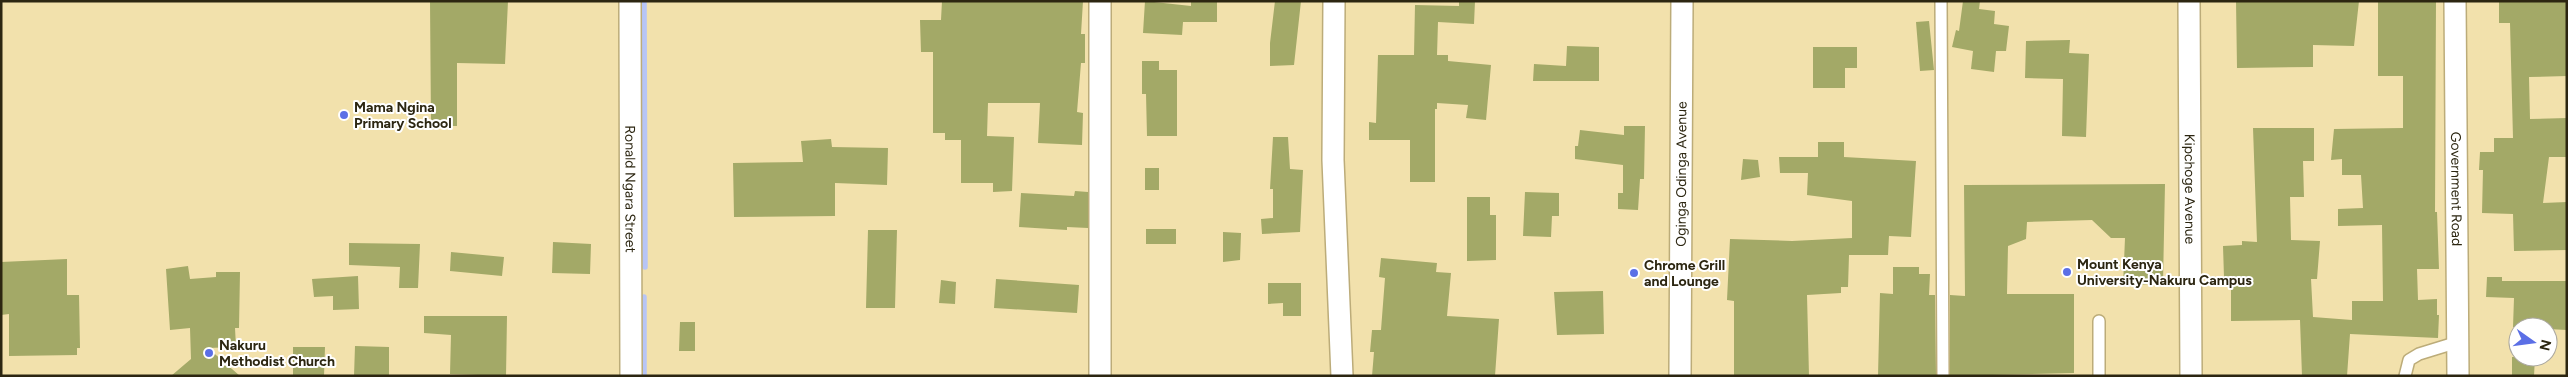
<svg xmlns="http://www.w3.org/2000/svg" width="2568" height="377" font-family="Figtree,sans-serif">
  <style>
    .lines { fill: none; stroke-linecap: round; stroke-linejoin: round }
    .stream { stroke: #b7c5f6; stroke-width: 5.5 }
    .building { fill: #a3a967 }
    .lane-casing { stroke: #bcac79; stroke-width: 14 }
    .street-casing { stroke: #bcac79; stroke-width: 24 }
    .lane { stroke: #fff; stroke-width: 11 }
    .street { stroke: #fff; stroke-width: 21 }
    .poi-dot { fill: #5b6fe6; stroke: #fff; stroke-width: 2 }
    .labels { text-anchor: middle; stroke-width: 4; stroke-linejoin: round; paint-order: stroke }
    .poi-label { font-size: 14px; font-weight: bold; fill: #2c2611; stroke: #fff; text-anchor: start }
    .street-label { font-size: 14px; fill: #2c2611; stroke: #fff }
  </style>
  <rect width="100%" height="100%" fill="#f2e1ac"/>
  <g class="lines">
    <!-- stream -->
    <path class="stream" d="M644,1l1,266
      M644,376v-79"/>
  </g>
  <!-- building -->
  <path class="building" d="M430,1h78l-3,63 -48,-1v63h-26z
    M942,1h141l-2,33h4v29h-4l-4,49 6,1 -1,32 -44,-2 2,-40h-52l-1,33 27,1 -2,54 -19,1v-9h-32v-43h-16v-7h-12v-81h-12l-1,-32h21z
    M1145,1l46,5v-5h26v21h-34l-1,13 -39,-2z
    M1275,1h26l-7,64 -24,1v-23z
    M1459,1h16l-1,23 -36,-2 -1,33h11v6l43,4 -5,55 -20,-2 2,-13 -31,-2v6h-2v73h-25v-42h-41v-18l7,1 2,-68h36l1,-50 44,1z
    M1963,1h17l-1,8 16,2 -1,13 15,2 -3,25h-10l-2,21 -23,-3 2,-18 -21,-4 4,-17 3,1z
    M2236,1h123l-5,45 -41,-1v22l-76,1z
    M2378,1h58l-1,211h2l2,57h-22l1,31 19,-1v16h2l-1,23 -88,-4 -3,42h-45l-2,-56 -69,1v-44h-7l-1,-31 19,-1v-4l15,1 -4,-114h61v33h-11l1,36h-14l1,43 29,1 -3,38h-6l2,38 39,3v-19h31l-1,-76 -44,1v-17l25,-1 -2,-33h-19v-16l-11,1 3,-31 69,-1v-52h-25z
    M2499,1h68v75l-38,1 1,42 37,-1v39h-18l-6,46 24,-1v48l-53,1 -1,-37 -31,-1 1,-43h-4l1,-18h14v-14h19l-3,-115h-11z
    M1929,21l5,49 -14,1 -4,-49z
    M2070,40l-1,13 20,1 -3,83 -24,-1 1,-57 -38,-1 1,-37z
    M1567,46l32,1v34h-66l1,-17 32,2z
    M1813,47h44v21h-12v20h-32z
    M1142,61h17v9h18v66h-30l-1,-42h-4z
    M1624,126h21l-1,53h-4l-2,31 -20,-1v-16h5v-28l-48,-6v-13h3l2,-16 44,5z
    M1273,137h15l2,32 13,1 -3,62 -38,2 -1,-15 12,-1v-29h-3z
    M831,139l1,8 56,1 -1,37 -52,-2v33l-101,1 -1,-54 70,-1 -2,-21z
    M1818,142h26v15l72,4 -5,76 -22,-1 -1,19h-39l-1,32h-7v6l-34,2 2,81h-75v-75l-7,-1 3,-61 62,2 60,-3v-37l-45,-6 1,-22h-28l-1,-16h39z
    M1743,159l15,1 2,17 -19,3z
    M1145,168h14v22h-14z
    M2165,184l-2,99 -40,3 2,-48h-14l-19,-18 -65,2 -1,17 -18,7 -1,48h67v79l-124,3v-81l15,1 -1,-111z
    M1075,191l13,1v36l-21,-1v3l-48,-3 2,-34 53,3z
    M1525,192l34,1v23h-7l-1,21 -28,-1z
    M1467,197h23v18h6v45l-29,1z
    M1146,229h30v15h-30z
    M868,230h29l-2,78h-29z
    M1223,232l18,1 -1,27 -17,2z
    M553,242l38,2 -1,30 -38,-1z
    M349,243l71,1 -2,44h-19l1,-21 -51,-2z
    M451,252l53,5 -2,19 -52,-5z
    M1381,258l56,5 -1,9 15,1 -4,43 52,3 -4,57h-123l2,-24h-4l2,-22h9l4,-52 -6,-1z
    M67,259v36h12l1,53h-3v7l-68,1v-42l-8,1v-53z
    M188,266l2,13 26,-2v-5h24l-1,56h-4l1,19 -28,1 32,28h-69l20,-17 -1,-31 -20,2 -4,-61z
    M1893,267h26v7h11l-1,21h6l1,81h-58l2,-83 13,1z
    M358,276l1,33 -26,1v-14l-19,1 -2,-18z
    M2487,277h15v4h65v49l-19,-1v-2h-35l1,-29 -28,-1z
    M996,279l83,6 -2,28 -83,-5z
    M941,280l15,2 -1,22 -16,-1z
    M1268,283h33v33h-18v-13l-15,1z
    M1603,291l1,43 -47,1 -3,-43z
    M424,316h83l-1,60 -56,-2 1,-39 -27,-2z
    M680,322h15v29h-16z
    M355,346l34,1v29h-35z
    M293,347h32l-1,29h-31z
    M2512,357h23l-1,19h-22z"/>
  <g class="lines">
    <defs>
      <path id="lane" d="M1941,1l2,375
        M2099,376v-55
        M2405,376l4,-16 10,-6 39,-12"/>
      <g id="street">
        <path id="s1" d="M630,1l1,375"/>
        <path d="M1100,1v375"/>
        <path d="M1334,1l-1,159 9,216"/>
        <path id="s2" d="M2189,1l2,375"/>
        <path id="s3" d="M2455,1l3,375"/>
        <path id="s4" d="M1680,376l2,-375"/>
      </g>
    </defs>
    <!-- lane casing -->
    <use href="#lane" class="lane-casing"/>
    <!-- street casing -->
    <use href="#street" class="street-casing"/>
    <!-- lane -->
    <use href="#lane" class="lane"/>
    <!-- street -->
    <use href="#street" class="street"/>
  </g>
  <!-- markers -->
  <g class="poi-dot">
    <circle cx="344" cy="115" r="5"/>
    <circle cx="2067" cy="272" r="5"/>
    <circle cx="1634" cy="273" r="5"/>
    <circle cx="209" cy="353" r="5"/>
  </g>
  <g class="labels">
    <!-- poi labels -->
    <g class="poi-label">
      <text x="354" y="112">Mama Ngina<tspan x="354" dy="16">Primary School</tspan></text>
      <text x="2077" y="269">Mount Kenya<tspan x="2077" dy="16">University-Nakuru Campus</tspan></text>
      <text x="1644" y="270">Chrome Grill<tspan x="1644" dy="16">and Lounge</tspan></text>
      <text x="219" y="350">Nakuru<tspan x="219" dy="16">Methodist Church</tspan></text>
    </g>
    <!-- street labels -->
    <g class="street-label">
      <text dy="5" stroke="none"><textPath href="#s4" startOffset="202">Oginga Odinga Avenue</textPath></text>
      <text dy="5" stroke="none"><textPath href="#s1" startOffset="188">Ronald Ngara Street</textPath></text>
      <text dy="5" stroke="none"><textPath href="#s2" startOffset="188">Kipchoge Avenue</textPath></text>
      <text dy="5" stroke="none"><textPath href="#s3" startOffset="188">Government Road</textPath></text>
    </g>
  </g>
  <!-- border -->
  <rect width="2568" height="377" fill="none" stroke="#2c2611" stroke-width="5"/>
  <!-- north arrow -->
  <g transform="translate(2533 342) rotate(104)"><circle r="24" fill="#ffffff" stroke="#aba8a0"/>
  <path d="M0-4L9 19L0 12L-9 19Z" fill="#5b6fe6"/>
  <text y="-8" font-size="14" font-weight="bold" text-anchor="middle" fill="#2c2611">N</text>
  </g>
</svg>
